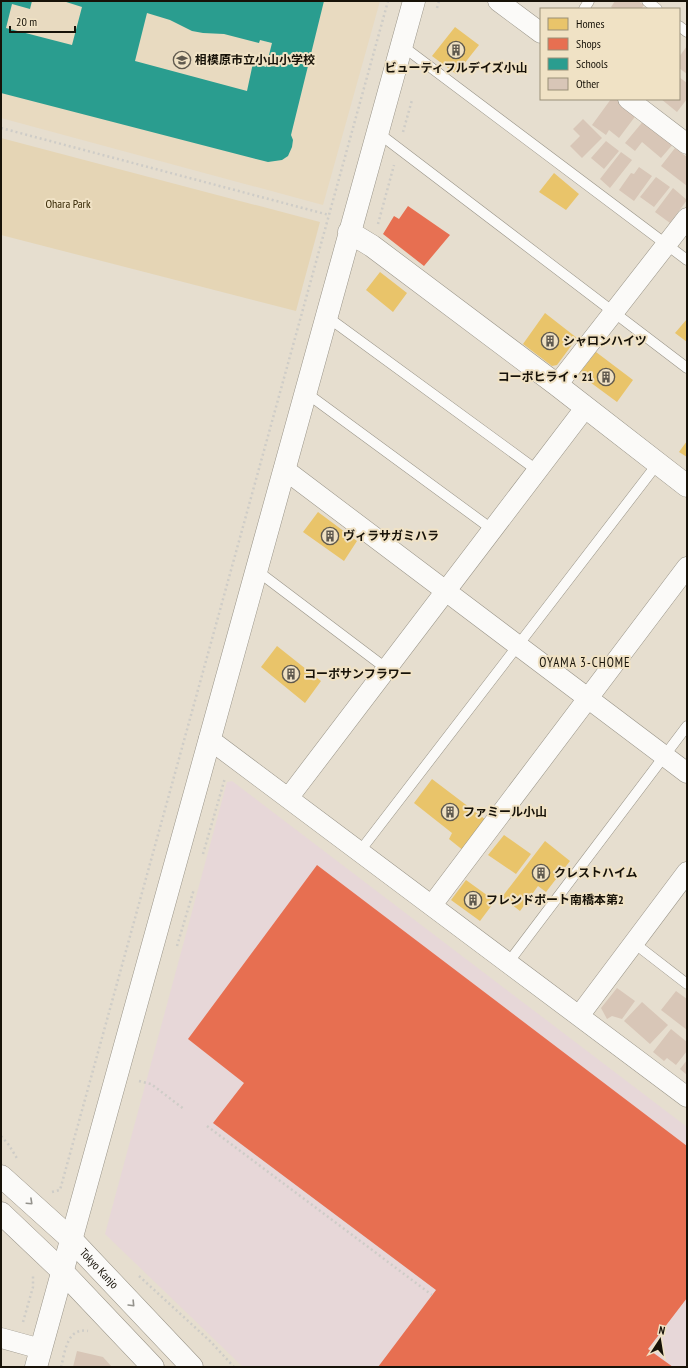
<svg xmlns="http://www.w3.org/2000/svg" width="688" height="1368" font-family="'PT Sans Narrow','Noto Sans JP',sans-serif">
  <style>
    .commercial { fill: #e7d7d8 }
    .built { fill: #e8dac0 }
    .green { fill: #e5d5b5 }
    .homes { fill: #e9c46a }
    .shops { fill: #e76f51 }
    .schools { fill: #2a9d8f; fill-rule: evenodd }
    .building { fill: #d8c6b7 }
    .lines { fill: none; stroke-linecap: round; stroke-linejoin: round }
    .service-casing { stroke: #989387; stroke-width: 11 }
    .minor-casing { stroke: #989387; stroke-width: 21 }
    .tertiary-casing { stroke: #989387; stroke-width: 23 }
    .trunk-casing { stroke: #989387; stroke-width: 23 }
    .path { stroke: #ceccc7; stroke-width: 2.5; stroke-dasharray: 2 3; stroke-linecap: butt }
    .service { stroke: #fbfaf8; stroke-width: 10 }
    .minor { stroke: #fbfaf8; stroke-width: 20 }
    .tertiary { stroke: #fbfaf8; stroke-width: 22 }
    .trunk { stroke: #fbfaf8; stroke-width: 22 }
    .oneway { stroke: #94928c }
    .labels { text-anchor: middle; stroke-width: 4; stroke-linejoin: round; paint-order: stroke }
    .poi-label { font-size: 12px; font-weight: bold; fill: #171208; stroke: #f0e2c5; text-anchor: start }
    .park-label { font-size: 12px; fill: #362703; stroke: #f0e2c5 }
    .street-label { font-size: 12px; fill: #171208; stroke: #f0e2c5 }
    .neighbourhood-label { font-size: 13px; letter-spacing: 1px; fill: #171208; stroke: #f0e2c5 }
  </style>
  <rect width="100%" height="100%" fill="#e6decf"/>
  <!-- commercial -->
  <path class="commercial" d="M232,781l455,346v240h-444l-138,-133 122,-452z"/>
  <!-- built -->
  <path class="built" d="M1,1h379l-57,204 -322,-87z"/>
  <!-- green -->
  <path class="green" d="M1,138l319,84 -24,89 -295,-76z"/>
  <!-- homes -->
  <path class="homes" d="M455,27l24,18 -23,29 -24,-18z
    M554,173l25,21 -13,16 -27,-18z
    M380,272l27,21 -14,19 -27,-22z
    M545,313l32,25 -20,27 -5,1 -29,-22z
    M687,319v23l-12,-9z
    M596,352l37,28 -16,22 -38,-28z
    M687,441v16l-8,-5z
    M318,512l39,29 -13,20 -41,-29z
    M277,646l44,35 -16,22 -44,-36z
    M432,779l54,41 -22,31 -15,-12 3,-6 -38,-30z
    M504,835l27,19 -15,20 -28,-19z
    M545,841l25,20 -24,31 -8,-6 -18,25 -18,-14z
    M466,880l29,21 -15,20 -29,-21z"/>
  <!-- shops -->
  <path class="shops" d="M408,206l42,29 -26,31 -41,-32 11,-18 5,3z
    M317,865l370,281v152l-39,51 25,18h-295l58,-77 -223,-167 31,-40 -56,-44z"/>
  <!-- schools -->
  <path class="schools" d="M1,1h31l-2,8 -18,-5 -6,24 66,17 10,-38 -19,-6h261l-33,134 2,5 -1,7 -4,9 -6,4 -14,2 -267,-69zM147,13l23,7 22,11 11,2 21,1 35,9 1,-3 12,3 -6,24 -13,-4 -6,28 -112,-30z"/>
  <!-- building -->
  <path class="building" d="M615,1h23l6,4 -3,4h-27l-3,-2z
    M687,46v28l-8,-6v-11z
    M679,77l8,6v16l-10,13 -16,-13h18z
    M611,99h7l19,15 -18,24 -10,-8 -3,5 -14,-10z
    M583,119l19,19 -20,20 -12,-12 10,-10 -7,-7z
    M645,119l29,24 -13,15 -19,-16 -7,9 -10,-8z
    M606,141l13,10 -15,18 -13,-11z
    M675,148l12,9v29l-26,-20z
    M621,152l11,8 -22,28 -10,-9z
    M639,167l13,9 -18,25 -15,-11 12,-17 3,1z
    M656,177l14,10 -16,20 -14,-10z
    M673,188l14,12 -17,23 -15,-11z
    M617,988l18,13 -13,18 -10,-3 -5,3 -6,-11z
    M676,991l11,8v31l-26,-20z
    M642,1002l26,23 -18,19 -26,-23z
    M671,1029l16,13v9l-11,14 -9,-7 -3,3 -11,-9z
    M687,1060v15l-7,-6z
    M77,1351l26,6 9,10h-39z"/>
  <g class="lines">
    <defs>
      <path id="service" d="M647,1l10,8
        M584,9l5,-8
        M679,26l8,6
        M401,45l286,215
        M377,132l310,236
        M326,316l212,155
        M305,392l188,138
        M256,570l131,99
        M360,851l298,-388
        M634,943l53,41
        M508,963l179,-237"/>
      <path id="minor" d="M498,1l43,32
        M628,99l59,45
        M557,385l130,-167
        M284,469l403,304
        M209,739l478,358
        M289,797l296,-389
        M432,905l255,-338
        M579,1016l108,-144
        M1,1338l40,11"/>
      <path id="tertiary" d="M349,232l23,14 185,139 130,101
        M36,1367l378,-1366"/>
      <g id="trunk">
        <path id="s1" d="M1,1176l70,63 121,128"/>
        <path d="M1,1213l61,58 91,96"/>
      </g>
    </defs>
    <!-- service casing -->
    <use href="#service" class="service-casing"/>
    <!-- minor casing -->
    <use href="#minor" class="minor-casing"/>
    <!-- tertiary casing -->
    <use href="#tertiary" class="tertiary-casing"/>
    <!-- trunk casing -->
    <use href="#trunk" class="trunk-casing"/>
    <!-- path -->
    <path class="path" d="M437,8l2,-7
      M1,128l328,87
      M403,132l9,-32
      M378,224l16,-59
      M203,854l22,-76
      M177,946l17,-57
      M139,1081l12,3 33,25
      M207,1126l225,169
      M1,1136l8,9 9,15
      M52,1192l8,-2 328,-1189
      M139,1276l72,66 23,25
      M23,1322l10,-35v-12
      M61,1367c4,-15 6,-40 27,-36"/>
    <!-- service -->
    <use href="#service" class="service"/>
    <!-- minor -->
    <use href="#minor" class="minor"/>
    <!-- tertiary -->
    <use href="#tertiary" class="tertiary"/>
    <!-- trunk -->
    <use href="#trunk" class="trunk"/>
  </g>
  <!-- one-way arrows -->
  <defs><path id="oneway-chevron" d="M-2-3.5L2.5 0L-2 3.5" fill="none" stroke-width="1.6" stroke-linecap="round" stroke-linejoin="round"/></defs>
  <g class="oneway">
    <use href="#oneway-chevron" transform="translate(30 1202) rotate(43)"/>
    <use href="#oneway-chevron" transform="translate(132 1304) rotate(46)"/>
  </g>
  <!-- icons -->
  <defs>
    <symbol id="building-ring" viewBox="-11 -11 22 22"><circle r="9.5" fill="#f0e2c5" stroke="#5f594e" stroke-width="1.5"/><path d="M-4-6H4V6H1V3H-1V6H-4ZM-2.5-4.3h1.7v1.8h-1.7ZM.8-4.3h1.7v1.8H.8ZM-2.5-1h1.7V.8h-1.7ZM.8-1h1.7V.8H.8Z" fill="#5f594e"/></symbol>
    <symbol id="school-ring" viewBox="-11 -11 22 22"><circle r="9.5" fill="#f0e2c5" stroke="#5f594e" stroke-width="1.5"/><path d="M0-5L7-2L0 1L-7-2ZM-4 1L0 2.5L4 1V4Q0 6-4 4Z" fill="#5f594e"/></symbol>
  </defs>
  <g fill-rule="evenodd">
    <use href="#building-ring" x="446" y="40" width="20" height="20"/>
    <use href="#school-ring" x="172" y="50" width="20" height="20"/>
    <use href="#building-ring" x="540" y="331" width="20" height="20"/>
    <use href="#building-ring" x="596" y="367" width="20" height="20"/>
    <use href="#building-ring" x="320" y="526" width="20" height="20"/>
    <use href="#building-ring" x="281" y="664" width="20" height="20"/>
    <use href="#building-ring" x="440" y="802" width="20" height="20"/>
    <use href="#building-ring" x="531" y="863" width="20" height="20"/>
    <use href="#building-ring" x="463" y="890" width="20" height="20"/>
  </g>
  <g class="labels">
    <!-- poi labels -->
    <g class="poi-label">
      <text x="195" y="64">相模原市立小山小学校</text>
      <text x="456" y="72" text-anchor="middle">ビューティフルデイズ小山</text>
      <text x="563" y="345">シャロンハイツ</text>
      <text x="593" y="381" text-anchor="end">コーポヒライ・21</text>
      <text x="343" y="540">ヴィラサガミハラ</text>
      <text x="304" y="678">コーポサンフラワー</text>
      <text x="463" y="816">ファミール小山</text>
      <text x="554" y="877">クレストハイム</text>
      <text x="486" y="904">フレンドポート南橋本第2</text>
    </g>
    <!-- park labels -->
    <g class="park-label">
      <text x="68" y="208">Ohara Park</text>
    </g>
    <!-- street labels -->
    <g class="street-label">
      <text dy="4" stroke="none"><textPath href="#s1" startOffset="135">Tokyo Kanjo</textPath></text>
    </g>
    <!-- neighbourhood labels -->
    <g class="neighbourhood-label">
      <text x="585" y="667">OYAMA 3-CHOME</text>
    </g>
  </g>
  <!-- border -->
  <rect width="688" height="1368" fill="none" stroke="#171208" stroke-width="4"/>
  <!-- legend -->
  <rect x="540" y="8" width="140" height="92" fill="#f0e2c5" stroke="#998f79"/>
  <rect x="548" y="18" width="20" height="12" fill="#e9c46a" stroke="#998f79"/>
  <text x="576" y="28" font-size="12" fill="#171208">Homes</text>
  <rect x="548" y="38" width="20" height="12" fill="#e76f51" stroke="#998f79"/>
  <text x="576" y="48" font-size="12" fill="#171208">Shops</text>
  <rect x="548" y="58" width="20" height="12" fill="#2a9d8f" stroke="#998f79"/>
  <text x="576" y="68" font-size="12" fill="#171208">Schools</text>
  <rect x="548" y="78" width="20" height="12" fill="#d8c6b7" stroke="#998f79"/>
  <text x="576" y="88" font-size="12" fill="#171208">Other</text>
  <!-- north arrow -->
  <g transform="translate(660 1340) rotate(12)" stroke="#f0e2c5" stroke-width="3" paint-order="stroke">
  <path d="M0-3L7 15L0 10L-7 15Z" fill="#171208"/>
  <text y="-6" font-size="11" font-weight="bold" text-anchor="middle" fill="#171208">N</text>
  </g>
  <!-- scale -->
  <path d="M10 26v6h65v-6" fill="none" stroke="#171208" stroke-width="2"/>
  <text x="16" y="26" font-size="12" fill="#171208" stroke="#f0e2c5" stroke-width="3" paint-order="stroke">20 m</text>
</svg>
